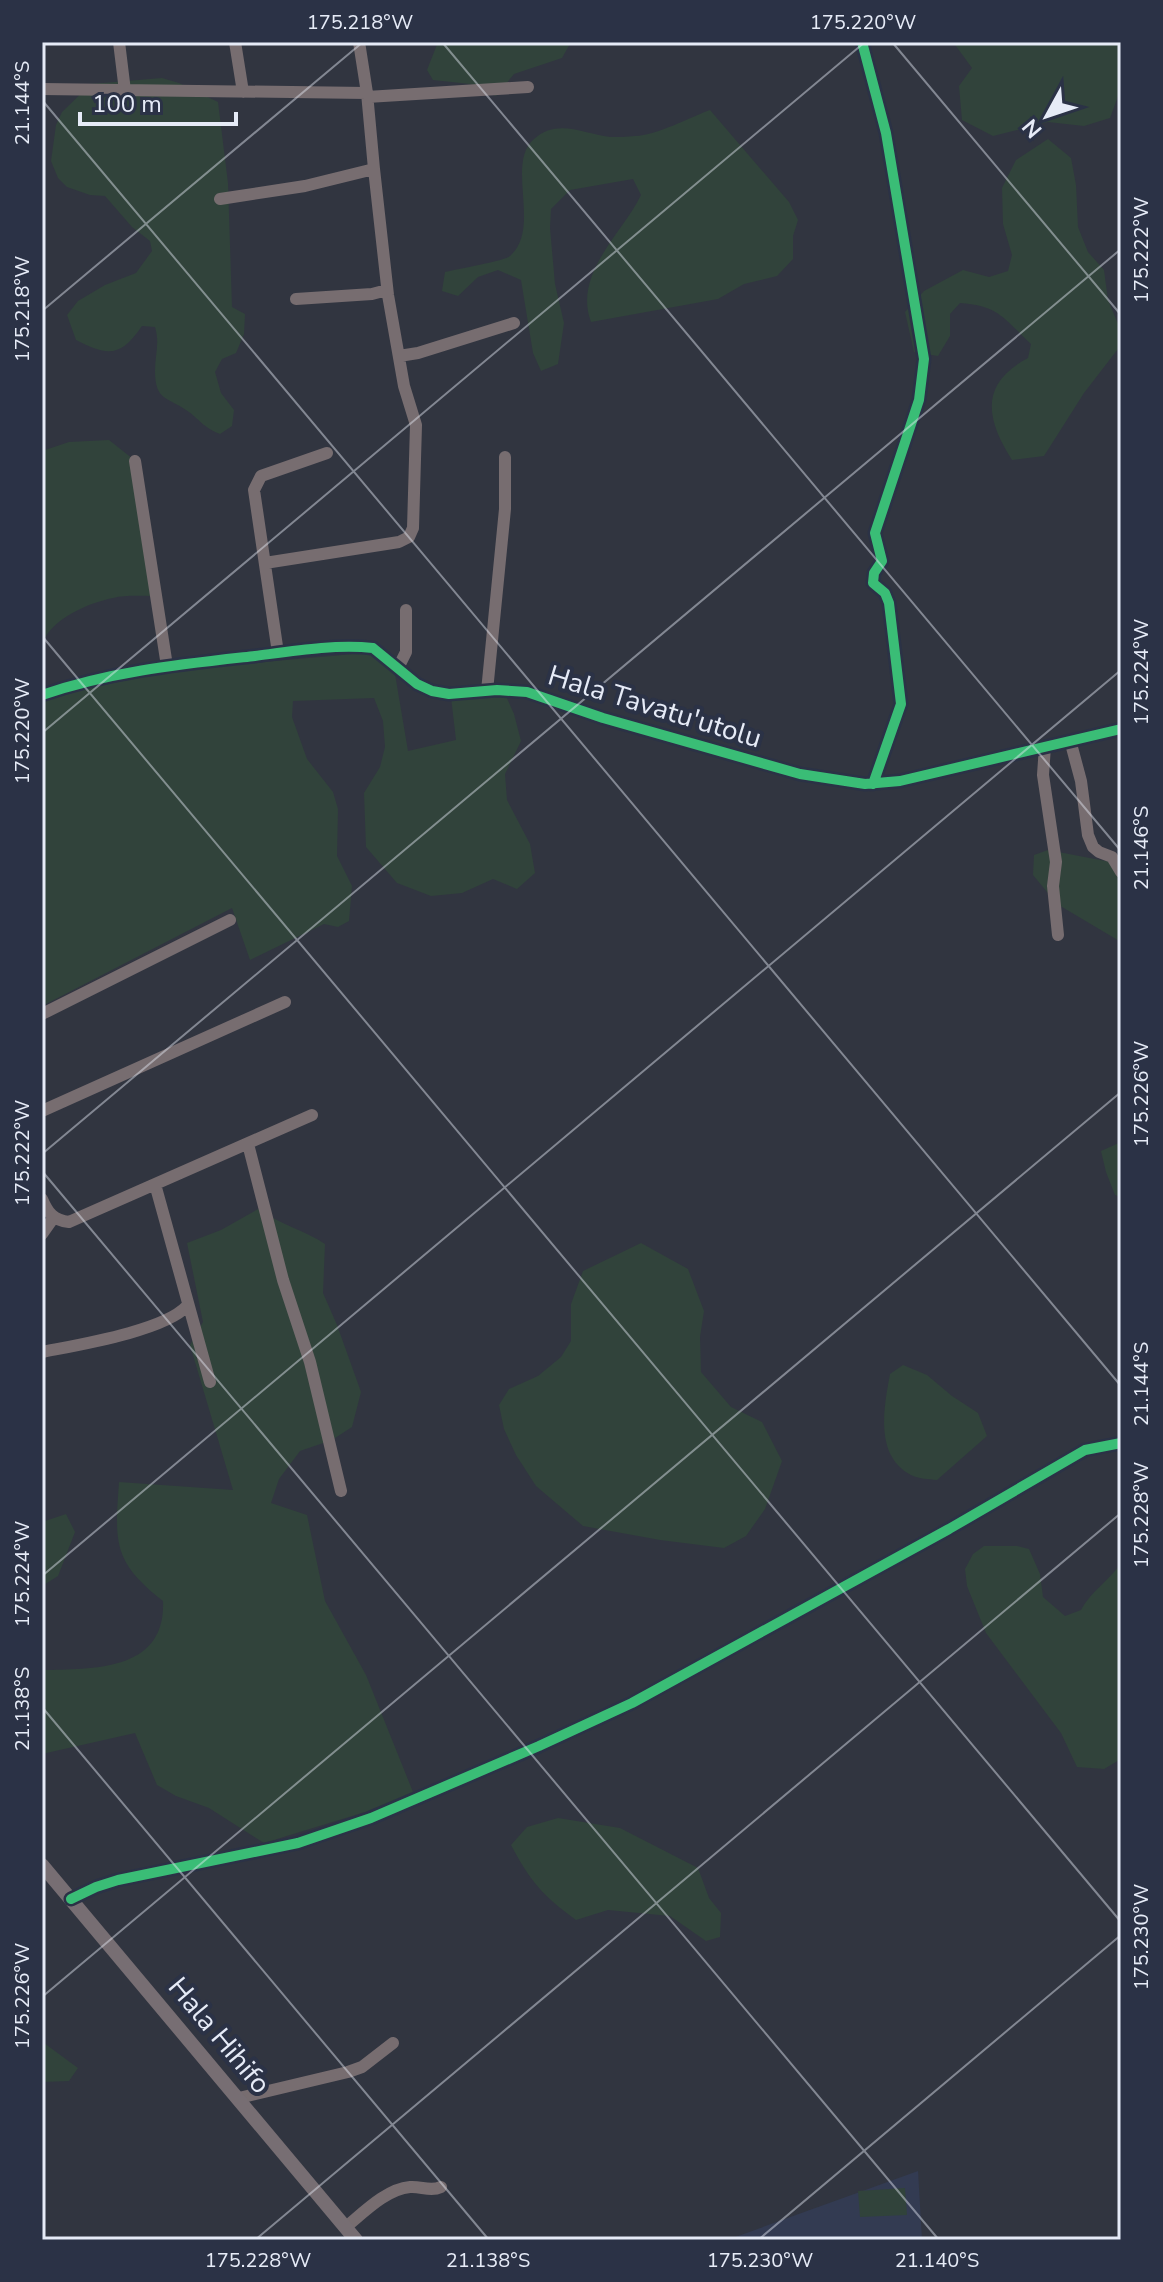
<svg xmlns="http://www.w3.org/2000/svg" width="1163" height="2282" font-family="'Nunito Sans',sans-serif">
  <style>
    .built { fill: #333b52 }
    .green { fill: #31433b }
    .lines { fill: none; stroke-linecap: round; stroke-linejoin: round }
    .minor { stroke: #776d70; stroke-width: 12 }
    .major { stroke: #776e73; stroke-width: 14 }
    .cycleway-casing { stroke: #2b3246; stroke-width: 15 }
    .cycleway { stroke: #3abd76; stroke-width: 10 }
    .ticks { fill: none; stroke: #e6ebf7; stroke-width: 2; stroke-opacity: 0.45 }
    .labels { text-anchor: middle; stroke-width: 8; stroke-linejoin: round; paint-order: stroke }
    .street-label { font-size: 28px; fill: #e6ebf7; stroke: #2b3246 }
    .neatline { fill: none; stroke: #e6ebf7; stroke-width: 3 }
    .ticks-label { font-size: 20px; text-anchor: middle; fill: #e6ebf7 }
  </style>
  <rect width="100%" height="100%" fill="#313540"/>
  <!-- built -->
  <path class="built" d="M918,2171l4,69h-195z"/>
  <!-- green -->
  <path class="green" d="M438,42h133l-9,16 -48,16 -18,22 -26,-12 -37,-4 -6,-10z
    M953,42h168v46l-11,30 -26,8 -36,-4 -55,14 -31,-16 -3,-34 13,-18z
    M162,78l17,5 39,19 10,81 4,124 13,7 -1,20 -8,19 -14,6 -7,13 6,21 13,17 -2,16 -12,8c-17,-7 -18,-12 -31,-22 -20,-15 -34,-10 -34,-41 0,-16 5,-28 0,-44l-13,-1c-22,32 -34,30 -66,14l-9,-25 11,-14 27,-16 31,-12 16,-22 -2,-10 -18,-14 -27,-31 -15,-1 -23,-8 -9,-9 -7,-17 5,-36 6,-13 29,-28z
    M710,110l79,92 9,18 -5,16v23l-16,17 -33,8 -26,15 -127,23c-18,-48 31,-88 50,-127l-8,-16 -63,11 -19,19 -1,19 5,56 9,39 -6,41 -17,7 -8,-18 -12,-73 -23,-10 -20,7 -20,19 -16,-5 3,-19c12,-3 60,-11 65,-16 32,-28 -5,-92 24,-117 24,-21 49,-5 76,-2 8,0 17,0 25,-1 22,-1 54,-18 75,-26z
    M1048,139l23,19 5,27 2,42 10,25 16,18 4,30 13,31v14l-37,48 -40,63 -32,4c-26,-41 -33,-76 16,-102l3,-14c-27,-25 -31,-38 -71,-41l-10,11v22l-12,20 -24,-4 -9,-40 19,-21 39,-21 26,7 19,-6 4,-16 -9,-31 -1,-36 14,-28z
    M109,440l24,19 18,137c-12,0 -26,-1 -38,2 -25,5 -62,21 -71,46v-193l27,-9z
    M362,653l20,6 13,15 13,77 48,-11 -5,-43 55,-1 8,18 7,27 -16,33 2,26 23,44 5,29 -18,16 -24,-10 -31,14 -31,3 -34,-13 -31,-36 -2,-54 16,-26 5,-20 -2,-26 -9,-23 -81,3 -1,16 15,42 26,33 5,17 -1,47 15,30 -3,35 -11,6 -14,-3 -74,36 -18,-52 -190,98v-304c102,-34 214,-38 320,-49z
    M1048,850l73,14v78l-64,-38 -24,-29 1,-20z
    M1121,1142v55l-6,-2 -9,-23 -5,-21z
    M258,1209c21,15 46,21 67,35l-2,49 14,32 24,67 -9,35 -20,13 -32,11 -21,28 -8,24 36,12 18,86 41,74 47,117 -48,20 -101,31 -55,-35 -33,-12 -19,-11 -22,-52 -93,21v-84c52,-1 124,1 121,-69 -51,-40 -48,-59 -44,-119l114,8 -43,-145 13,-23 -16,-79 34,-13z
    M641,1243l47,26 16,42 -4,26 1,35 30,35 31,15 20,39 -17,48 -19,27 -22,12 -64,-8 -77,-14 -47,-40 -20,-31 -12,-26 -5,-24 10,-16 29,-13 23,-19 10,-16v-37l12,-33z
    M903,1365l24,10 25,21 26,17 9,23 -50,44c-8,-1 -19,-1 -26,-5 -37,-19 -27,-68 -21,-101z
    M66,1514l9,18 -17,44 -16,10v-64z
    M984,1546h33l12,3 11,25 3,23 22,19 16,-6c10,-19 28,-29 40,-47v196l-17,10 -27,-2 -16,-34 -75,-100 -19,-47 -2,-17 8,-15z
    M558,1818l62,10 78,40 11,30 12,15 -1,24 -14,4 -36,-25 -62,-6 -32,10c-33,-24 -46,-39 -65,-75l16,-18z
    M42,2032l2,11 34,25 -9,13 -27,1z
    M905,2188l2,27 -47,2 -2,-26z"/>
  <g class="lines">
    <!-- minor -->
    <path class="minor" d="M119,42l6,49
      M235,42l8,50
      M862,42l24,91 38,226 -5,41 -44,133 7,28 -8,12 -1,10 12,10 4,10 12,101 -28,80
      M42,89l325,4
      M367,97l161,-10
      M220,199l85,-13 69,-17 -7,-76 -8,-51
      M296,299l76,-5 15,-4
      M399,356l19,-3 96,-30
      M135,461l32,205
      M265,563l134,-21 10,-5 4,-9 3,-103 -12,-39 -16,-91 -14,-126
      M278,653l-24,-163 7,-14 66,-23
      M398,668l8,-16v-42
      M487,691l18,-182v-52
      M42,695c69,-24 141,-31 213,-39 38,-5 80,-12 118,-8l44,36 15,7 17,3 48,-4 30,2 76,26 197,56 65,10 35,-3 221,-52
      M1070,740l11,41 7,54 5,12 6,5 13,5 9,15
      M1045,746l-2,29 13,87 -3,24 5,49
      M42,1014l188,-94
      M42,1111l243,-109
      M248,1144l35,136 27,82 31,129
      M155,1184l55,198
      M42,1199c6,14 11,21 27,23l243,-107
      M42,1234l12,-17
      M42,1352c35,-7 122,-21 145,-46
      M71,1899l25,-12 22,-7 180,-37 73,-25 168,-72 93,-43 317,-174 136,-79 36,-7
      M239,2098l109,-26 14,-5 31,-24
      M346,2227c17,-14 40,-38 64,-40 11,-1 20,5 31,0"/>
    <!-- major -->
    <path class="major" d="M42,1865l314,375"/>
    <defs>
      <path id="cycleway" d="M862,42l24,91 38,226 -5,41 -44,133 7,28 -8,12 -1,10 12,10 4,10 12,101 -28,80
        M42,695c69,-24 141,-31 213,-39 38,-5 80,-12 118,-8l44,36 15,7 17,3 48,-4 30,2 76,26 197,56 65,10 35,-3 221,-52
        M71,1899l25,-12 22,-7 180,-37 73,-25 168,-72 93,-43 317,-174 136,-79 36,-7"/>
    </defs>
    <!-- cycleway casing -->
    <use href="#cycleway" class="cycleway-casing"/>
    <!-- cycleway -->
    <use href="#cycleway" class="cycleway"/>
  </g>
  <!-- ticks -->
  <path class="ticks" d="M442,42l679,809M892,42l229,273M42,100l1079,1286M42,311l321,-269M42,636l1079,1286M42,733l823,-691M42,1154l1079,-905M42,1171l897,1069M42,1576l1079,-906M42,1707l447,533M42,1997l1079,-905M255,2240l866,-727M758,2240l363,-305"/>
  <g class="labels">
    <!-- street labels -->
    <g class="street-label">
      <text transform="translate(655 706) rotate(17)" y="10">Hala Tavatu'utolu</text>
      <text transform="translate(220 2035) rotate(50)" y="10">Hala Hihifo</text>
    </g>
  </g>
  <!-- border -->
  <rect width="1163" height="2282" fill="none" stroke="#2b3246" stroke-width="88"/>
  <!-- north arrow -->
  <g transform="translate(1047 116) rotate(230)" stroke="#2b3246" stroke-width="6" paint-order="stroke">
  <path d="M0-6L14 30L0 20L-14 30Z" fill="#e6ebf7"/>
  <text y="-12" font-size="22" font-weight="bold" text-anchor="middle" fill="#e6ebf7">N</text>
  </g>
  <!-- scale -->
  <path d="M80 112v12h156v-12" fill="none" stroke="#e6ebf7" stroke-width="4"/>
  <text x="92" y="112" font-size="24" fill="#e6ebf7" stroke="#2b3246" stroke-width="6" paint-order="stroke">100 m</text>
  <rect x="44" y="44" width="1075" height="2194" class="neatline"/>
  <g class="ticks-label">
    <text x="360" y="29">175.218°W</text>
    <text x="863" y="29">175.220°W</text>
    <text transform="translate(22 103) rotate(-90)" y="7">21.144°S</text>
    <text transform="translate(1141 250) rotate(-90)" y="7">175.222°W</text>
    <text transform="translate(22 309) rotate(-90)" y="7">175.218°W</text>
    <text transform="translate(1141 672) rotate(-90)" y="7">175.224°W</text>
    <text transform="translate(22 731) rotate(-90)" y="7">175.220°W</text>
    <text transform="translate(1141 848) rotate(-90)" y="7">21.146°S</text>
    <text transform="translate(1141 1094) rotate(-90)" y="7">175.226°W</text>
    <text transform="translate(22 1153) rotate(-90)" y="7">175.222°W</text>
    <text transform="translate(1141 1384) rotate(-90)" y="7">21.144°S</text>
    <text transform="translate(1141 1515) rotate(-90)" y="7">175.228°W</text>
    <text transform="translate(22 1574) rotate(-90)" y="7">175.224°W</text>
    <text transform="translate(22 1709) rotate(-90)" y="7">21.138°S</text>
    <text transform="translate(1141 1937) rotate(-90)" y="7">175.230°W</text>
    <text transform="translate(22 1996) rotate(-90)" y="7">175.226°W</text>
    <text x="258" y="2267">175.228°W</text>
    <text x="488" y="2267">21.138°S</text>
    <text x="760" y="2267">175.230°W</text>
    <text x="937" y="2267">21.140°S</text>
  </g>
</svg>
